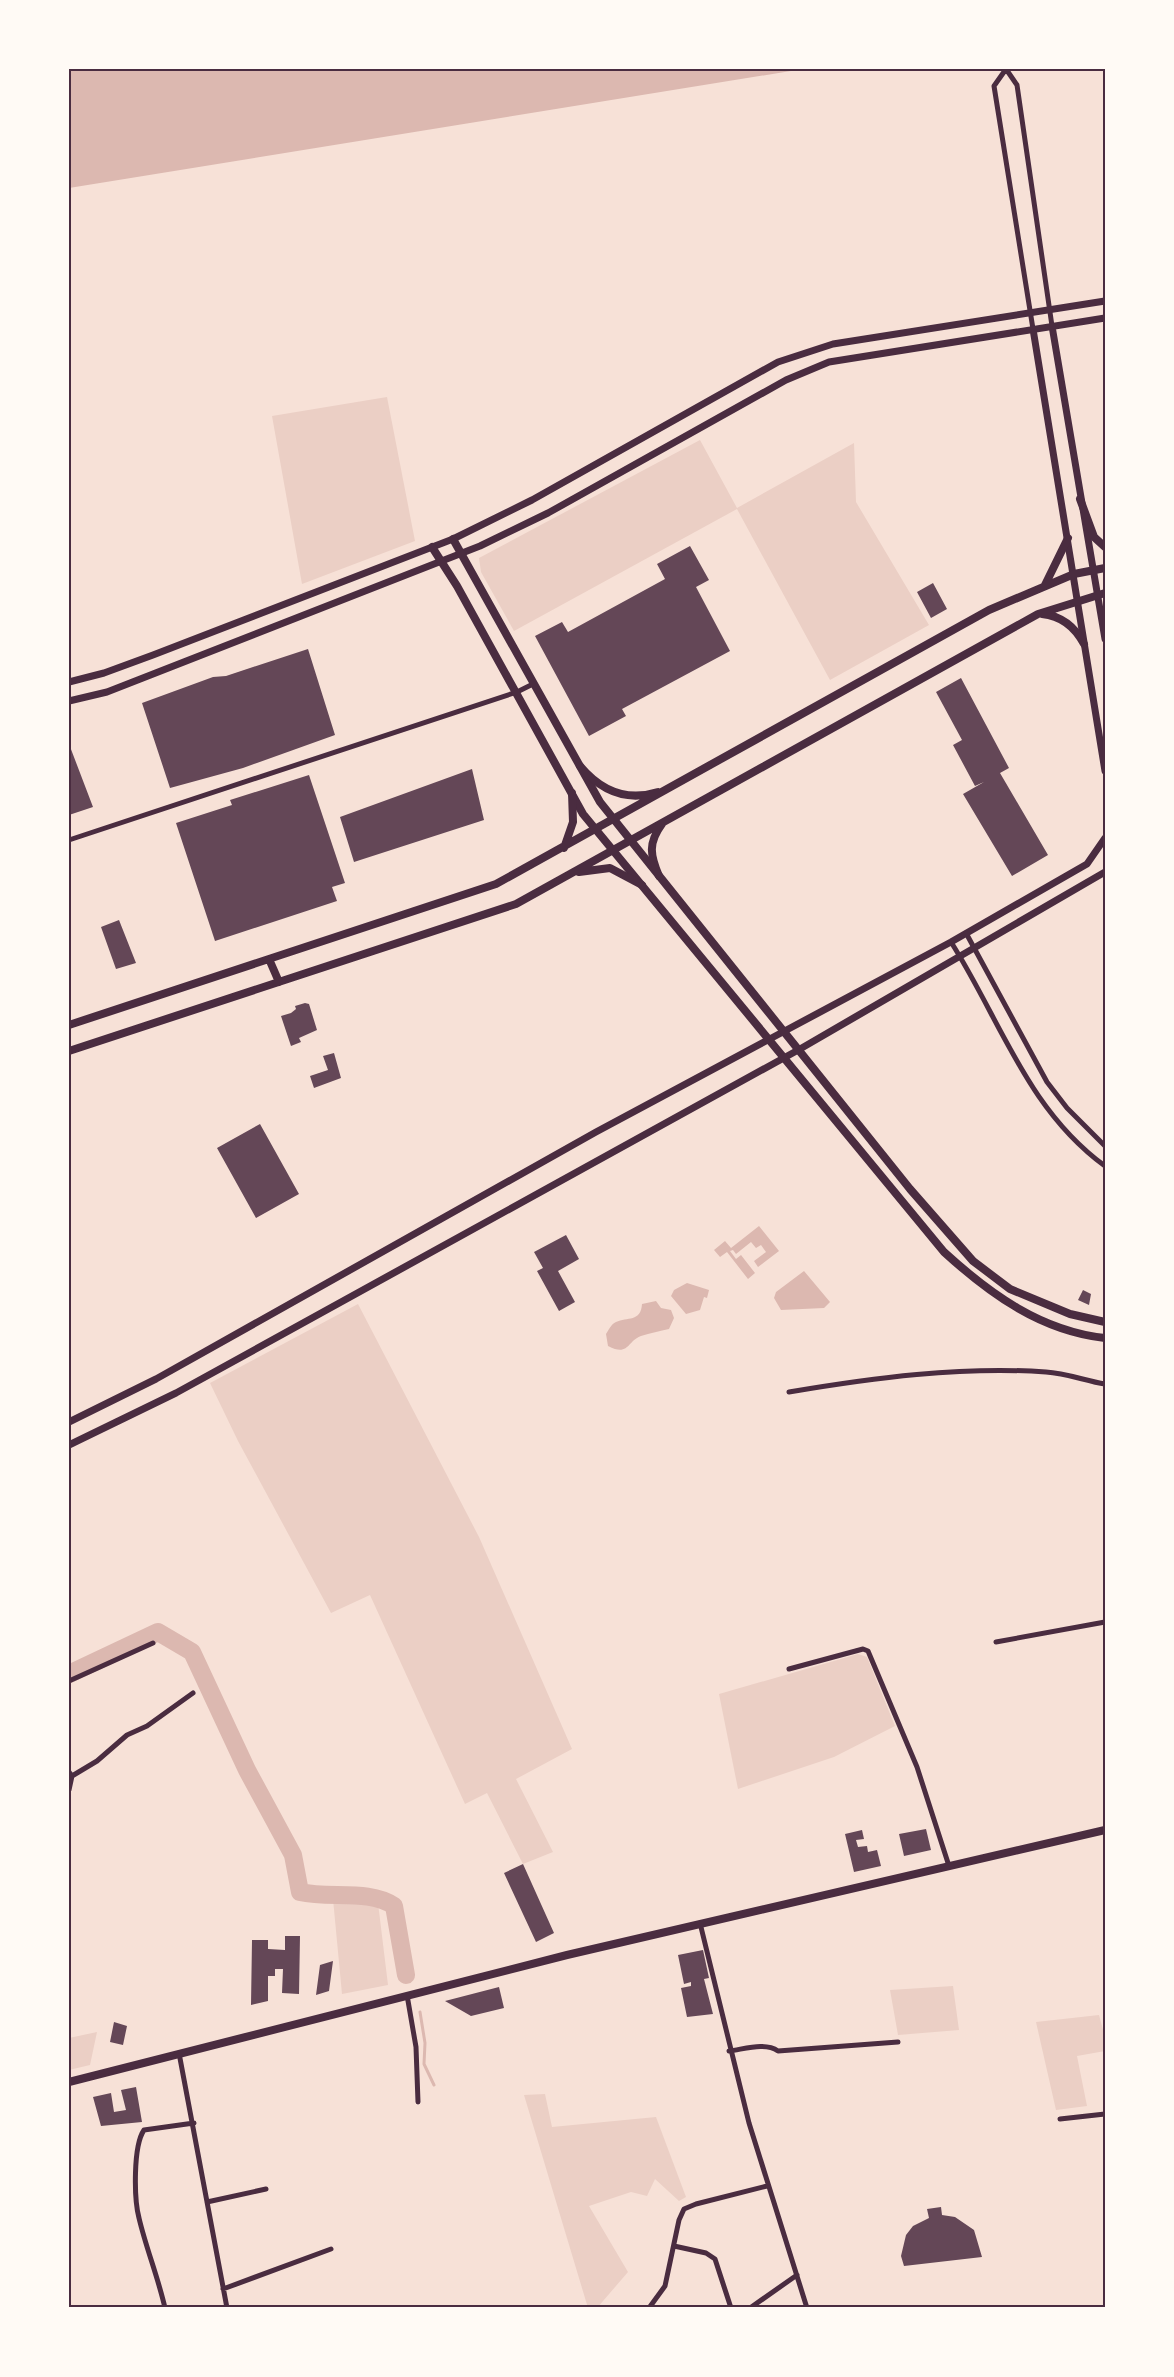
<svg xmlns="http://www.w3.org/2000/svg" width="1174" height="2377" font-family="Figtree,sans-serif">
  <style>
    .green { fill: #ebcfc5 }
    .water { fill: #dcb8b0 }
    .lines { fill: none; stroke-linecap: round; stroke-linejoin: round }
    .stream { stroke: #dcb8b0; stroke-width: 3 }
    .river { stroke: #dcb8b0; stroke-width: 18 }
    .building { fill: #644757 }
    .minor { stroke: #4a2c40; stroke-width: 5 }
    .tertiary { stroke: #4a2c40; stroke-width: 7 }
    .secondary { stroke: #4a2c40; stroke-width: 8 }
    .primary { stroke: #4a2c40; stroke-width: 8 }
    .trunk { stroke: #4a2c40; stroke-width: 8 }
    .neatline { fill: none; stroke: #4a2c40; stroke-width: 2 }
  </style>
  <rect width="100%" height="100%" fill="#f7e1d7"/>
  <!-- green -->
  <path class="green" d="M387,397l28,144 -113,43 -30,-168z
    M700,440l37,68 117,-65 2,59 73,123 -99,55 -93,-171 -223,122 -33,-59 -2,-14z
    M358,1304l121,233 93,212 -56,30 37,73 -30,12 -36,-71 -22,11 -95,-209 -39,18 -93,-172 -28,-58z
    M858,1654l9,3 28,69 -61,31 -96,32 -19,-95z
    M333,1899l45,4 10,82 -46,9z
    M953,1986l6,44 -61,5 -8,-45z
    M1099,2015l6,22v14l-28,5 10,50 -31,4 -20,-88z
    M97,2032l-7,33 -21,5v-32z
    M545,2094l7,33 104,-10 30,80 -7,4 -24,-22 -8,17 -16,-4 -42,14 39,66 -31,36h-9l-64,-213z"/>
  <!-- water -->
  <path class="water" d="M69,69h734l-734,119z
    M759,1226l20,25 -21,16 -4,-6 12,-9 -5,-7 -5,3 -5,-6 -15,12 -3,-4 -3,1 6,8 5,-4 14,18 -7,6 -21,-27 -7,5 -6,-7 11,-9 6,7z
    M804,1271l26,31 -6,6 -43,2 -7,-12 2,-6z
    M687,1283l22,7 -2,8 -3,-1 -4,13 -14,4 -15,-18 3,-6z
    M656,1301l5,7 10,2 3,8 -5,11c-9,2 -19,4 -28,7 -14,5 -12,21 -33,10l-2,-12c2,-3 5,-10 10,-12 11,-5 25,0 26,-18z"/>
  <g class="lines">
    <!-- stream -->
    <path class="stream" d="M420,2012l5,31 -1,21 10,21"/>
    <!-- river -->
    <path class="river" d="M69,1674l89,-42 34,20 55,118 46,85 7,37c30,7 69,-3 94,14l12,69"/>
  </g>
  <!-- building -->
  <path class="building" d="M690,546l19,34 -13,7 34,64 -108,58 4,7 -37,20 -54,-100 27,-14 6,10 97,-53 -8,-15z
    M933,583l14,26 -16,9 -14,-26z
    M308,649l27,86 -92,33 -73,20 -28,-85 71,-26 13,-1z
    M961,678l48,90 -9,5 48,82 -36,21 -49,-82 21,-12 -9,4 -22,-41 9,-5 -26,-48z
    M69,744l24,63 -24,8z
    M472,769l12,51 -130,42 -14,-45z
    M309,775l36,108 -13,4 5,14 -122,40 -39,-118 56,-18 -2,-5z
    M119,920l17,43 -20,6 -15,-42z
    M305,1003l4,1 8,26 -18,8 2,4 -10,4 -10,-30 10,-3 5,-4 -1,-3z
    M334,1053l7,25 -27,10 -4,-12 18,-6 -5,-14z
    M260,1124l39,70 -43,24 -39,-70z
    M566,1235l13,24 -21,12 17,31 -16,9 -22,-40 6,-3 -9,-16z
    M1083,1290l8,4 -2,11 -11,-5z
    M926,1829l5,21 -27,6 -5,-22z
    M862,1830l2,9 -8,1 2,7 9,-1 1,6 9,-2 4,16 -27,6 -9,-38z
    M523,1864l31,69 -18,9 -32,-69z
    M285,1936h15l-1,58 -17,-1 1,-24h-8v7h-7v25l-17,4 1,-65h16v9l17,1z
    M703,1950l6,28 -5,1 9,35 -26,3 -6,-29 10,-2v-4l-7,2 -6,-29z
    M333,1961l-4,30 -13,4 4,-30z
    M499,1987l5,21 -33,8 -26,-15z
    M114,2022l13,4 -4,19 -13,-3z
    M136,2087l6,35 -41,4 -8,-29 18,-4 3,19 12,-2 -5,-20z
    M941,2207l1,8 13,2 19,13 8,27 -78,9 -3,-10 5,-21 7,-9 16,-8 -2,-9z"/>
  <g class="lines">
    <!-- minor -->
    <path class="minor" d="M1006,69l-12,17 39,243
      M1006,69l11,16 35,241
      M69,840l448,-148 16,-8
      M966,933l81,149 20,26 38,38
      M951,942c50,79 76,167 154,224
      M789,1392c83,-14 172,-26 257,-20 20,1 40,9 59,12
      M996,1642l109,-20
      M789,1669l74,-20 5,2 49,116 32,99
      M69,1681l84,-38
      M69,1772l3,4 -3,14
      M72,1776l25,-15 30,-26 20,-9 46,-33
      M700,1923l49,200 58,185
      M407,1995l9,52 2,55
      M729,2051c16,-2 36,-9 49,0l120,-9
      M179,2053l48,255
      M1060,2119l45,-5
      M207,2202l59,-13
      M674,2246l32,7 9,6 16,49
      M223,2289l108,-40
      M165,2308c-7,-31 -19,-60 -26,-90 -5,-19 -6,-72 5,-88l50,-7
      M649,2308l16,-22 14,-66 5,-11 12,-5 71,-18
      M750,2308l47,-33"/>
    <!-- tertiary -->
    <path class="tertiary" d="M1052,326l53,313
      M1033,329l72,442
      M69,682l35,-9 49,-18 300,-116 79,-39 246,-138 55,-18 272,-43
      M69,701l38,-9 373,-146 68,-33 238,-133 43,-18 276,-44
      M69,1422l87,-43 440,-247 355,-190 136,-78 18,-26
      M69,1445l107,-52 624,-344 305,-177"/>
    <!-- secondary -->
    <path class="secondary" d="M453,539l147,263 310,387 63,72 37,28 60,25 35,8
      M432,547l25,39 126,228 361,438c46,42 97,79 161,86"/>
    <!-- primary -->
    <path class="primary" d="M69,2082l498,-127 538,-125"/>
    <!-- trunk -->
    <path class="trunk" d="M1080,499l14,38 11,10
      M1045,585l23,-47
      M1042,614c20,2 33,13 42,30
      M580,766c21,25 46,36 78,26
      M564,848l9,-26 -1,-29
      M579,872l31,-4 32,17
      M659,876c-9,-21 -11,-33 3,-52
      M269,959l10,23
      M69,1025l427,-141 493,-274 85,-36 31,-6
      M69,1051l447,-147 522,-290 67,-21"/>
  </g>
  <!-- border -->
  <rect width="1174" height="2377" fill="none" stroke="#fffaf5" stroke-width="141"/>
  <rect x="70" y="70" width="1034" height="2236" class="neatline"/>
</svg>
